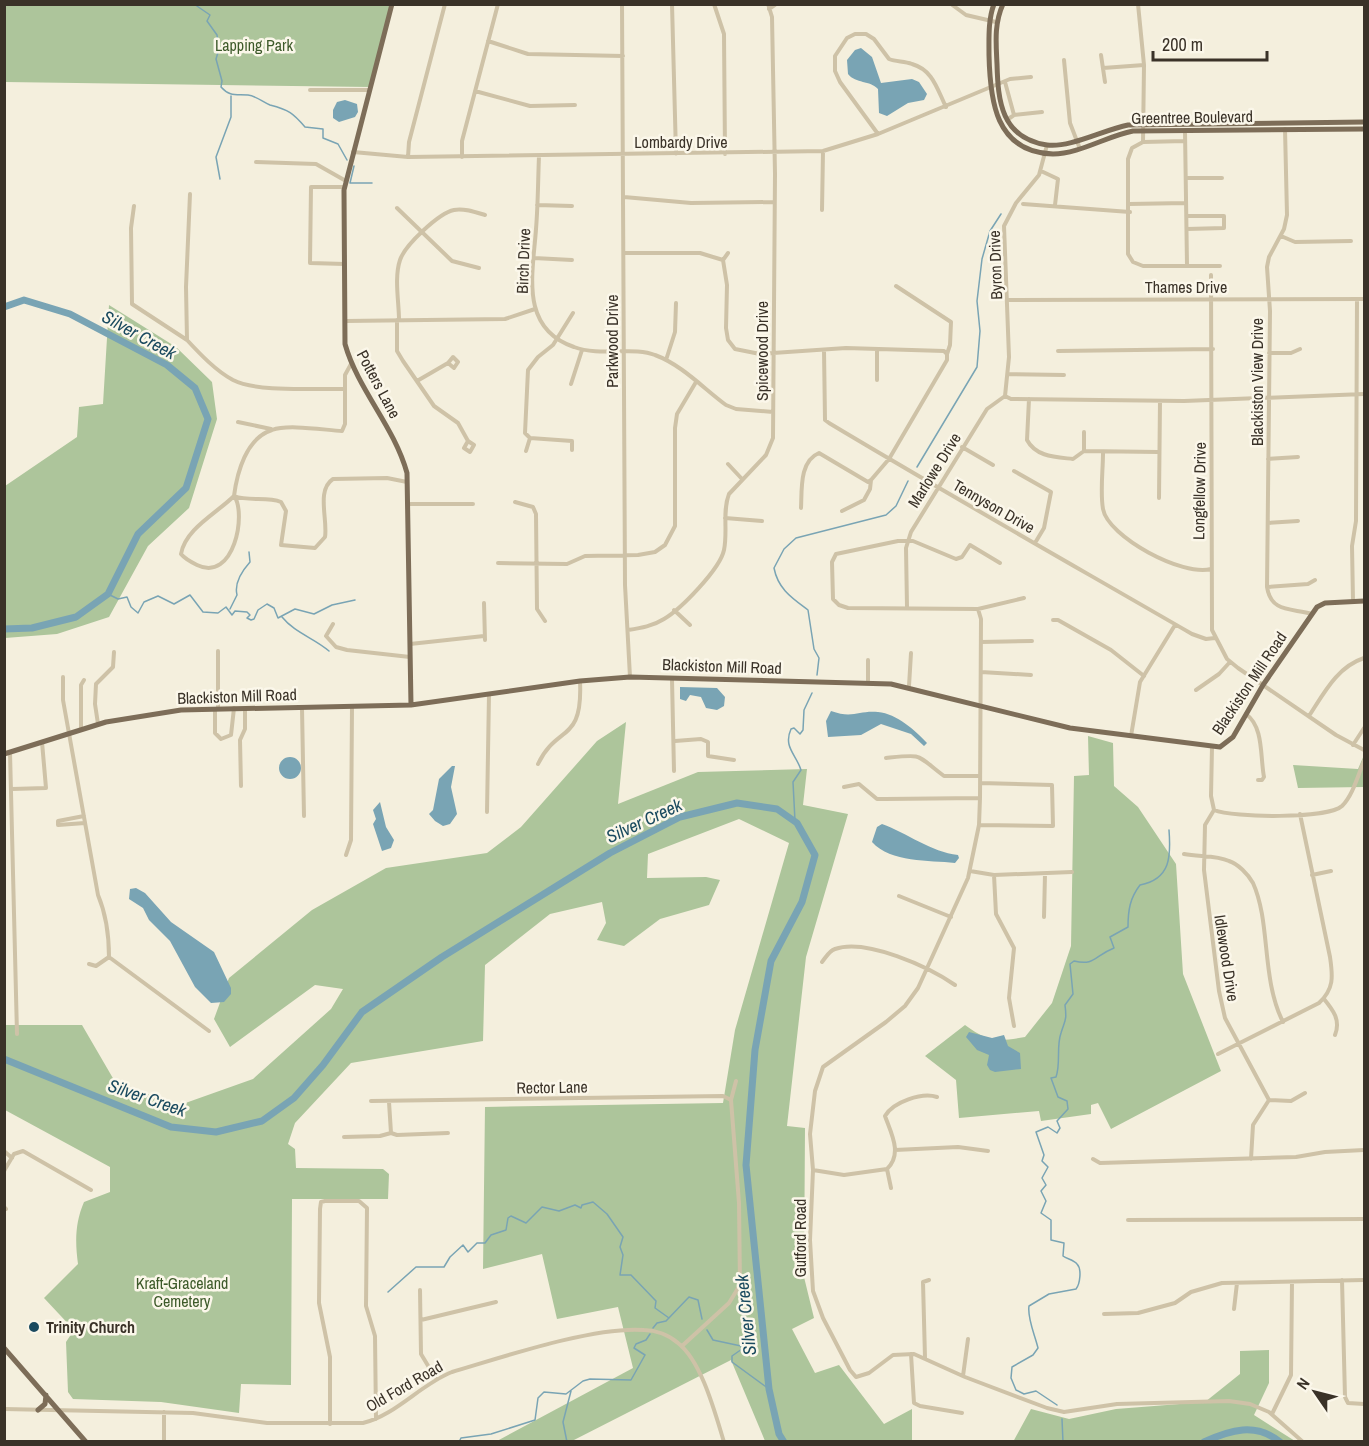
<svg xmlns="http://www.w3.org/2000/svg" width="1369" height="1446" font-family="'Archivo Narrow',sans-serif">
  <style>
    .green { fill: #adc59b }
    .water { fill: #79a4b4 }
    .lines { fill: none; stroke-linecap: round; stroke-linejoin: round }
    .stream { stroke: #79a4b4; stroke-width: 1.5 }
    .river { stroke: #79a4b4; stroke-width: 7 }
    .minor { stroke: #cec2a7; stroke-width: 4 }
    .major { stroke: #7d6d58; stroke-width: 5 }
    .poi-dot { fill: #1a4a5f; stroke: #fbf7ea; stroke-width: 2 }
    .labels { text-anchor: middle; stroke-width: 5; stroke-linejoin: round; paint-order: stroke }
    .park-label { font-size: 16px; fill: #3d5a2a; stroke: #fbf7ea }
    .street-label { font-size: 16px; fill: #3a3228; stroke: #fbf7ea }
    .poi-label { font-size: 16px; font-weight: bold; fill: #3a3228; stroke: #fbf7ea; text-anchor: start }
    .water-label { font-size: 18px; font-style: italic; fill: #1a4a5f; stroke: #fbf7ea }
  </style>
  <rect width="100%" height="100%" fill="#f4efdd"/>
  <!-- green -->
  <path class="green" d="M5,5h386l-21,82 -365,-5z
    M109,305l67,42 36,35 5,37 -28,89 -41,38 -39,71 -52,17 -52,4v-152l72,-49 2,-30 24,-3z
    M626,722l-8,82 80,-32 109,-3 -4,36 45,9 -42,143 -19,169 18,2 -1,149 10,41 -22,11 23,44 24,-8 45,59 28,-15v32h-147l-34,-81 -159,81h-75l136,-73 -15,-61 -61,12 -15,-65 -59,15 2,-162 238,-4 12,-73 54,-187 -50,-24 -91,35 -1,24 59,-1 14,3 -11,25 -49,14 -36,27 -27,-6 9,-17 -4,-21 -52,12 -65,51 -2,76 -132,22 -56,60 -7,21 7,5 1,19 87,1 6,5 -1,25h-96l-1,186 -50,-1 -2,29 -78,-11 -88,-3 -5,-7 -2,-50 8,-12 -30,-32 34,-34c-3,-22 -3,-41 6,-62l26,-10v-25l-105,-57 -1,-85h78l32,55 63,26 76,-27 78,-70 12,-20 -28,-4 -85,62 -16,-28 15,-41 83,-68 74,-42 101,-15 34,-26 76,-86z
    M1088,736l25,7 1,43 24,21 38,57 7,110 38,97 -110,58 -13,-26 -7,2v9l-50,7 -2,-10 -80,7 -3,-38 -31,-24 40,-31c23,17 32,17 60,12l27,-34 19,-57 3,-170 15,-1z
    M1364,755v32l-66,1 -5,-23 65,4z
    M1269,1350v33l-15,32 41,26 -282,1 18,-33 38,10 47,-10 89,-7 35,-28v-23z"/>
  <!-- water -->
  <path class="water" d="M861,48l11,9 9,26 31,-4 7,3 8,12 -3,6 -16,3 -21,13 -8,-3 -1,-24c-8,-9 -22,-5 -30,-15l-1,-14 8,-10z
    M345,100l12,4 1,8 -3,5 -16,5 -6,-4v-8l4,-8z
    M680,687l37,1 8,9 -1,9 -7,4 -11,-2 -5,-11 -11,-2 -4,6 -6,-2z
    M831,711c22,8 28,-1 47,1 19,2 37,18 49,31l-3,3 -13,-12 -30,-10 -20,11 -33,2 -2,-16z
    M279 768a11 11 0 1 1 22 0a11 11 0 1 1-22 0Z
    M452,766h3l-4,21 6,27 -7,10 -7,2 -8,-5 -6,-7 4,-4 6,-31z
    M380,802l6,25 8,13 -3,8 -9,3 -9,-27 3,-5 -3,-9z
    M882,824c25,9 49,28 76,31l1,3 -4,5c-26,-3 -64,0 -83,-21l5,-15z
    M136,888l9,5 26,29 43,30 17,36v6l-7,8 -13,1 -16,-16 -25,-46 -21,-21 -6,-12 -14,-9 1,-10z
    M969,1032l23,6 12,-3 4,11 12,7 1,16 -26,3 -5,-2 -3,-5 2,-10 -12,-5 -11,-13z"/>
  <g class="lines">
    <!-- stream -->
    <path class="stream" d="M194,4l16,11 -3,6 10,14 2,14 -3,10 6,22 -1,6c9,10 15,7 27,8 8,1 15,7 22,10 19,5 23,8 35,22l18,2v9l15,6 9,16
      M354,166l-4,17h22
      M220,179l-4,-22 15,-40v-21
      M917,467l60,-100 3,-36 -3,-30 5,-42 8,-28 11,-17
      M108,594l10,5 9,-2 4,10 7,6 6,-11 14,-6 16,8 16,-9 13,17 15,1 8,-6 6,8 3,-4 12,1 3,3 -3,3 4,2 3,-1 4,-9 9,-6 7,4 4,10 17,-9 19,5 18,-9 23,-5
      M230,609l7,-14c-3,-12 5,-24 13,-33l-1,-10
      M282,617c13,16 32,21 47,34
      M817,675l2,-17 -5,-9 -6,-39c-16,-12 -30,-21 -34,-42l10,-19 12,-11 90,-23 10,-9 12,-25
      M795,821l-2,-39 8,-12c-5,-16 -18,-23 -10,-41l3,-1 6,6 3,-4 1,-20 8,-17
      M388,1292l28,-25h28l6,-10 13,-12 5,7 9,-9h8l6,-8 15,-5 2,-12 3,-2 15,7 16,-16 17,4 16,-6 6,3 1,-3 11,-3 14,12 16,23 -3,10 3,8 -3,20h11l25,26 -1,7 14,10
      M653,1328l4,-5 9,-2 23,-24 9,3 4,19
      M707,1330l6,10 28,6 1,3 -10,7v6l37,27
      M1057,1405l-21,-14 -12,3 -8,-4 -5,-12 1,-11 21,-12 5,-7c-3,-13 -11,-30 -9,-42l20,-12 27,-5c4,-5 6,-20 1,-25 -3,-4 -10,-5 -14,-8l1,-13 -13,-3v-20l-10,-7 5,-12 -5,-10 5,-6 -4,-7 6,-11 -6,-6 2,-6 -8,-23 12,-5 9,6 3,-5 -3,-7 11,-12 -1,-8 -9,-4 -7,-19 5,-1c5,-14 0,-30 5,-44 4,-13 6,-12 4,-28l8,-11 -3,-30 4,-3c21,5 20,-5 40,-13l-4,-11 18,-10c0,-17 2,-29 12,-42 31,-6 31,-29 29,-55
      M1062,1419l1,23
      M459,1442l2,-4 30,-4 44,-14 3,-22 6,-6 22,2 17,-13 7,-2 41,1 14,-25 -11,-7 2,-4 10,-4 4,-6
      M567,1442l-4,-20 8,-31"/>
    <!-- river -->
    <path class="river" d="M4,307l20,-7 46,14 97,51 28,23 13,31 -22,69 -48,46 -30,60 -32,23 -44,11 -28,1
      M4,1059l167,68 45,5 46,-11 32,-23 29,-33 39,-53 80,-55 168,-104 70,-36 57,-14 40,6 20,14 18,32 -13,47 -31,59 -16,89 -9,115 23,224 10,45 5,8
      M1204,1442c26,-12 52,-20 76,0"/>
    <!-- minor -->
    <path class="minor" d="M622,4l3,581 5,92
      M672,4l4,150
      M714,4l10,30 1,120
      M951,4l15,11 30,7
      M1138,4l6,61 -1,77 -11,6 -4,11v95l5,8 10,4h77
      M769,9l7,-5
      M488,41l40,13 95,2
      M1101,55l4,27
      M1064,60l6,63 10,26
      M1103,68l41,-3
      M1005,82l9,33
      M310,90h59
      M475,91l55,15 45,-1
      M1007,120l7,-5 28,-3
      M1285,129l2,86 -3,14 -15,28 -2,10 3,44 -3,276c4,26 25,21 45,27
      M1185,131l2,134
      M878,134l-38,-52 -5,-11v-15l12,-18 8,-4h11l8,5 15,20c7,3 15,2 23,5 21,6 25,25 34,43
      M1143,142l42,-1
      M353,152l55,5 415,-6 55,-17 132,-55 21,-2
      M539,156c-1,24 -1,49 -3,73 -3,44 -17,99 38,118 26,10 60,-1 81,8 27,10 48,33 71,50l10,4 37,3
      M408,157l1,-15 36,-138
      M462,157v-16l36,-137
      M256,162l60,2 30,17
      M1041,171l17,8 -3,26
      M1186,178h36
      M190,194l-4,93 1,53c13,14 29,31 46,40 26,13 82,8 111,9
      M624,197l67,6 83,-1
      M1023,204l107,8
      M1129,204l57,-1
      M537,205l35,1
      M134,206l-3,22 1,76 55,36
      M397,208l55,53 27,7
      M822,210l1,-59
      M1187,216h37v12l-37,1
      M1281,236l14,6 56,-1
      M624,253h76l23,7 4,25 -1,43 2,12 7,9 25,5 86,-6 98,3 3,3v6l-58,99 -18,21 -1,9 -6,11 -22,11
      M534,258l38,2
      M723,260l5,-7
      M345,264l-35,-1 1,-76h34
      M1211,275l1,355 15,29 11,9 98,67 28,15
      M896,286l55,36 -1,23 -3,9
      M1008,300l356,-1
      M397,320v31l6,10 31,45 24,17 10,18 -4,7 6,4 4,-7 -6,-4
      M399,320c0,-18 -5,-42 1,-60 5,-15 39,-47 54,-50 10,-2 21,2 31,5
      M346,321l159,-2 30,-10
      M877,349v31
      M824,350l1,70 4,3c120,72 242,141 363,211l14,5 9,-1
      M1058,351l155,-2
      M1269,353h22l9,-4
      M666,360l9,-28 1,-29
      M351,364l-6,11v49l-3,7c-18,-1 -54,-7 -70,-1 -26,8 -35,43 -38,66 13,17 0,87 -37,69 -6,-3 -12,-6 -16,-11 4,-25 36,-41 53,-58 16,6 33,0 47,6l5,9 -5,34 34,3 10,-11c3,-17 -9,-47 8,-58l54,-1 20,4
      M1008,374l56,1
      M417,381l31,-18 6,5 4,-6 -5,-5 -5,6
      M571,384l11,-34
      M1005,396l4,-39 -5,-131 12,-23 23,-28 8,-30
      M1029,399l-2,41c9,17 29,17 46,19l11,-8v-19
      M238,422l33,7
      M530,438l42,3v9
      M962,447l31,18
      M526,451l4,-13 -5,-5 3,-63 10,-13 15,-12 20,-32
      M1084,451l74,1
      M1103,453c0,18 -3,39 0,56 5,28 80,68 108,60
      M1268,459l30,-2
      M728,464l14,15
      M1014,471l37,21 -7,36 -9,15
      M1159,498l1,-97
      M515,502l18,5 3,7 1,95 8,12
      M409,504h64
      M801,508c1,-17 -2,-47 18,-55l49,29 3,-2
      M725,518l37,3
      M1268,523l30,-2
      M498,563l69,1 18,-8 53,-1 17,-3 10,-7 10,-19v-98l2,-14 19,-32
      M1000,563l-30,-18 -8,12 -6,2 -43,-18h-15l-62,13 -4,8 1,37 6,6 9,3 130,1 46,-11
      M1267,587l41,-3 7,-4
      M1353,601l-1,-55 4,-25 1,-222
      M484,603l1,37
      M907,607l-1,-59 5,-16 76,-123 18,-13 6,3 173,2 180,-7
      M978,609l3,10 -1,179 -1,27 -11,53 -50,110 -13,18 -19,16 -63,45 -8,24 -5,43 3,36 -3,70 3,51 10,27 27,52 6,7 13,-4 24,-18 21,-1 51,23 82,31 17,4 53,-8 112,-3 21,3 19,8 34,30
      M674,610l16,15
      M1053,620h5l53,30 33,26
      M333,624l-7,12 10,11 11,3 63,7
      M628,630c13,-2 25,-4 36,-11 17,-10 56,-50 60,-69 4,-19 -2,-38 5,-56l37,-39 7,-17 2,-264 -3,-157 -4,-13
      M981,642l51,-1
      M410,644l74,-8
      M218,651v57
      M868,660v22
      M981,672l50,3
      M63,677v23l35,195c8,19 11,41 11,62l-13,9 -7,-2
      M672,679l2,92
      M909,686l2,-33
      M1196,690l23,-16 11,-12
      M302,708l2,108
      M215,709v24l6,6 10,-4 3,-27
      M1246,714c18,13 14,43 18,63l-2,3h-4
      M1309,716c15,-23 28,-49 55,-58
      M98,724l-3,-20 1,-20 17,-17 1,-15
      M81,730v-45l3,-5
      M1131,736l9,-54 35,-57
      M675,741l26,-2 7,3v14l26,4
      M1353,745l11,-17
      M1212,747l-1,49 3,14 -9,15 -1,45 15,121 6,27 44,82 -16,25 -2,34
      M10,752l7,282
      M886,758c38,-4 29,-4 58,18h36
      M538,764c19,-40 45,-20 42,-83
      M241,786l-1,-46 5,-11v-20
      M844,787l15,-3 18,15h8l95,-1
      M12,789l34,-1 -4,-46
      M1214,810c19,8 114,9 128,-4 11,-11 16,-31 22,-45
      M487,812l2,-118
      M84,816l-26,5v4l27,-2
      M979,825l74,1 -1,-41 -72,-2
      M1184,854c15,3 32,1 45,7 9,3 19,13 24,22 18,40 8,95 30,139
      M346,855l5,-15 1,-133
      M970,871l24,4 78,-3
      M994,875l2,39 18,34 -5,50 5,28
      M1312,875l19,-4
      M899,896l52,21
      M1044,917l1,-43
      M109,957l100,74
      M822,962c4,-5 7,-11 13,-13 31,-11 94,18 120,36
      M1324,999c9,11 17,21 11,36
      M1218,1054l101,-51c15,-14 14,-26 11,-46l-30,-143
      M1269,1100l22,1 14,-8
      M371,1101l352,-5 8,4
      M391,1133l6,2 51,-2
      M344,1137l36,-1 11,-3 -2,-31
      M895,1150l63,-3 30,4
      M4,1151l8,7
      M1093,1159l7,4 196,-6 29,-5 39,-2
      M887,1169l4,19
      M813,1170l31,5 43,-6c16,-15 4,-36 -2,-53 8,-14 37,-24 52,-19
      M4,1171l10,-17 9,-3 68,39
      M4,1207l2,2
      M1128,1220l236,-1
      M1342,1280l3,117 3,6 16,1
      M420,1290l1,64 15,25
      M1234,1309l3,-26
      M1104,1314l34,-1 37,-10 16,-11 31,-9 142,-3
      M421,1320l75,-18
      M682,1346l47,-43 11,-18 -1,-82 -8,-103 5,-19
      M911,1354l3,49 6,3 42,7
      M925,1358l-2,-76 6,-2
      M963,1376l5,-37
      M4,1409l189,4 74,10h96c33,-8 58,-39 89,-51 51,-15 142,-46 192,-42 12,0 25,5 34,13 24,19 37,70 46,99
      M1272,1414l19,-39 1,-93
      M330,1424v-67l-11,-54 1,-94 1,-7 4,-1h34l8,7 -1,98 9,30 1,83
      M164,1442v-30"/>
    <!-- major -->
    <path class="major" d="M392,4l-48,186 1,154c13,46 49,82 62,129l4,232
      M994,4c-6,16 -5,34 -5,51 1,45 6,97 64,99 26,0 54,-18 80,-23l231,-2
      M1003,4c-9,20 -7,39 -6,60 1,37 4,74 50,81 23,3 56,-15 81,-20l236,-3
      M4,754l102,-32 75,-12 230,-5 169,-24 50,-4 261,7 179,44 150,19 13,-10 30,-52 54,-78 8,-4 39,-2
      M4,1348l82,94
      M38,1410l7,-6 1,-9"/>
  </g>
  <!-- markers -->
  <circle class="poi-dot" cx="34" cy="1327" r="6"/>
  <g class="labels">
    <!-- park labels -->
    <g class="park-label">
      <text x="254" y="51">Lapping Park</text>
      <text x="182" y="1289">Kraft-Graceland<tspan x="182" dy="18">Cemetery</tspan></text>
    </g>
    <!-- street labels -->
    <g class="street-label">
      <text transform="translate(1192 117) rotate(-1)" y="6">Greentree Boulevard</text>
      <text x="681" y="148">Lombardy Drive</text>
      <text transform="translate(523 261) rotate(-88)" y="6">Birch Drive</text>
      <text transform="translate(995 265) rotate(-92)" y="6">Byron Drive</text>
      <text x="1186" y="293">Thames Drive</text>
      <text transform="translate(612 341) rotate(-90)" y="6">Parkwood Drive</text>
      <text transform="translate(762 351) rotate(-90)" y="6">Spicewood Drive</text>
      <text transform="translate(1257 382) rotate(-90)" y="6">Blackiston View Drive</text>
      <text transform="translate(379 384) rotate(62)" y="6">Potters Lane</text>
      <text transform="translate(934 470) rotate(-58)" y="6">Marlowe Drive</text>
      <text transform="translate(1199 491) rotate(-89)" y="6">Longfellow Drive</text>
      <text transform="translate(994 506) rotate(30)" y="6">Tennyson Drive</text>
      <text transform="translate(722 666) rotate(2)" y="6">Blackiston Mill Road</text>
      <text transform="translate(1249 683) rotate(-56)" y="6">Blackiston Mill Road</text>
      <text transform="translate(237 696) rotate(-2)" y="6">Blackiston Mill Road</text>
      <text transform="translate(1227 958) rotate(81)" y="6">Idlewood Drive</text>
      <text transform="translate(552 1087) rotate(-1)" y="6">Rector Lane</text>
      <text transform="translate(800 1238) rotate(-90)" y="6">Gutford Road</text>
      <text transform="translate(404 1386) rotate(-30)" y="6">Old Ford Road</text>
    </g>
    <!-- poi labels -->
    <g class="poi-label">
      <text x="46" y="1333">Trinity Church</text>
    </g>
    <!-- water labels -->
    <g class="water-label">
      <text transform="translate(139 335) rotate(29)" y="6">Silver Creek</text>
      <text transform="translate(644 821) rotate(-25)" y="6">Silver Creek</text>
      <text transform="translate(147 1098) rotate(19)" y="6">Silver Creek</text>
      <text transform="translate(746 1315) rotate(-96)" y="6">Silver Creek</text>
    </g>
  </g>
  <!-- border -->
  <rect width="1369" height="1446" fill="none" stroke="#3a3228" stroke-width="12"/>
  <!-- north arrow -->
  <g transform="translate(1315 1392) rotate(305)" stroke="#fbf7ea" stroke-width="4.5" paint-order="stroke">
  <path d="M0-4.5L10 22L0 15L-10 22Z" fill="#3a3228"/>
  <text y="-9" font-size="16" font-weight="bold" text-anchor="middle" fill="#3a3228">N</text>
  </g>
  <!-- scale -->
  <path d="M1153 51v9h114v-9" fill="none" stroke="#3a3228" stroke-width="3"/>
  <text x="1162" y="51" font-size="18" fill="#3a3228" stroke="#fbf7ea" stroke-width="4.5" paint-order="stroke">200 m</text>
</svg>
